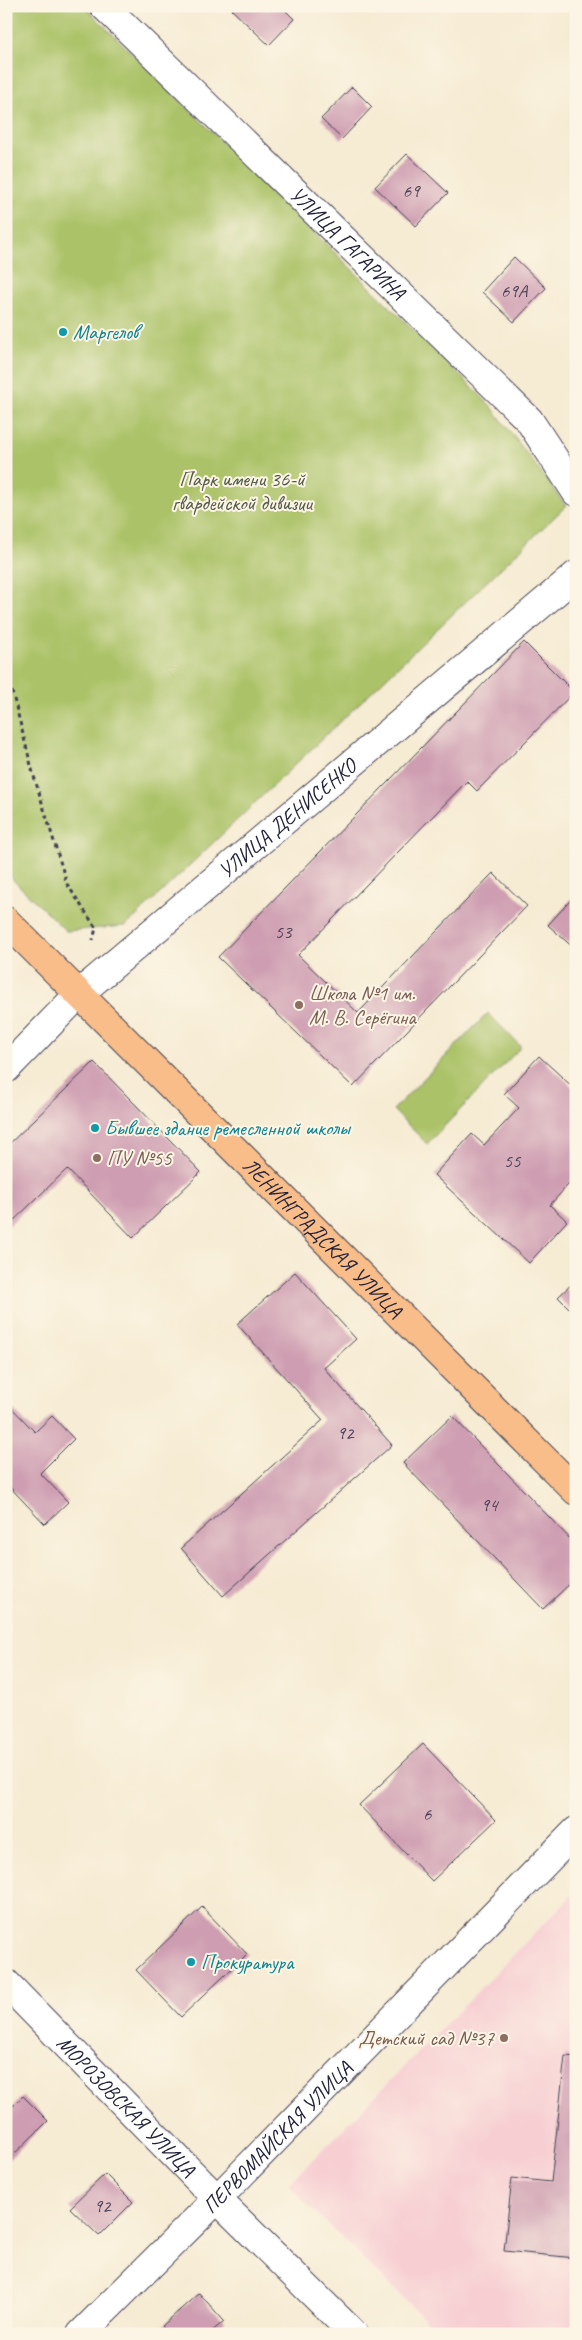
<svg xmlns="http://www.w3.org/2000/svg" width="582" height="2340" font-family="Caveat,sans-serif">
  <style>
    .built { fill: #f7cfd3 }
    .green { fill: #abc267; stroke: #667251 }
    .building { fill: #ce9db1 }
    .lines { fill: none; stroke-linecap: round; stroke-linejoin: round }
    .minor-casing { stroke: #424052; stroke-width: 30 }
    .tertiary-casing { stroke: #424052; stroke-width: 30 }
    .primary-casing { stroke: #424052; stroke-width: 30 }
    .path { stroke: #424052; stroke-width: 3; stroke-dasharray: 4 4; stroke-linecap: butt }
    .minor { stroke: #fff; stroke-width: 28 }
    .tertiary { stroke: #fff; stroke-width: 28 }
    .primary { stroke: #f8bd89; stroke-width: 28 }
    .culture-dot { fill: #0f9aa8; stroke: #fcf5e5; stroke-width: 2 }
    .education-dot { fill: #8d6e63; stroke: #fcf5e5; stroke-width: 2 }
    .labels { text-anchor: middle; stroke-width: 4; stroke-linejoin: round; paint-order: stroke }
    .number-label { font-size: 19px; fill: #4d4158 }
    .street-label { font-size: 21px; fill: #22223b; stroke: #fcf5e5 }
    .culture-label { font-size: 21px; fill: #0d838f; stroke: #fcf5e5; text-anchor: start }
    .park-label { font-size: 21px; fill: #525a4a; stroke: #fcf5e5 }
    .education-label { font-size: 21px; fill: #785e54; stroke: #fcf5e5; text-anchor: start }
  </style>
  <rect width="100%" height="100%" fill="#fcf5e5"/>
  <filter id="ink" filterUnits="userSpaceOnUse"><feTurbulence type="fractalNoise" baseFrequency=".02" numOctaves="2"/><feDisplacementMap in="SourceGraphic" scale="10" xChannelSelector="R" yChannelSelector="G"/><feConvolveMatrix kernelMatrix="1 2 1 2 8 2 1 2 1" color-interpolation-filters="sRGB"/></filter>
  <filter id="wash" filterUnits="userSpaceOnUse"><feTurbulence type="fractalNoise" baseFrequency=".0096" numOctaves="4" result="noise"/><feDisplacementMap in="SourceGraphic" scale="20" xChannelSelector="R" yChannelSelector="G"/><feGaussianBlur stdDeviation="1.12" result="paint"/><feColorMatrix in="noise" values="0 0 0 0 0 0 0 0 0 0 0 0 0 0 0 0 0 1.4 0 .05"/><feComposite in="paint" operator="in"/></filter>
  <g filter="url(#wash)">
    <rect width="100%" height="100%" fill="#f6ebd3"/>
    <!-- built -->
    <path class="built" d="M576,1891v443h-136l-152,-149z"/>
    <!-- green -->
    <path class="green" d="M6,6h78l407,400 75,100 -440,420 -60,5 -60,-58z
      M488,1013l33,34 -94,97 -34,-34z"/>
    <g id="blocks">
      <!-- building -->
      <path class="building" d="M236,6h45l13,13 -25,26 -37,-35z
        M352,87l20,20 -30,32 -21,-20z
        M407,154l41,39 -32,33 -41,-39z
        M514,257l32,31 -32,34 -32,-30z
        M524,642l50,50 -97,99 -10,-10 -169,174 60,58 135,-140 34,33 -174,181 -135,-130z
        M576,894v56l-28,-25z
        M539,1056l37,34v86l-26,29 17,16 -38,42 -95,-88 38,-41 12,11 35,-37 -15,-14z
        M94,1062l107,110 -68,66 -66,-69 -61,59v-81z
        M295,1272l61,67 -32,29 68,77 -169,151 -42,-48 142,-128 -86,-96z
        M576,1280v35l-18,-18z
        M6,1402l29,30 17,-16 22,23 -34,34 28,29 -23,22 -39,-41z
        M452,1416l124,129v33l-33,31 -140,-146z
        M423,1744l73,76 -64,61 -73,-76z
        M202,1907l45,47 -66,63 -45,-47z
        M565,2056l11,1v201l-72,-7 8,-73 39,4z
        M23,2096l25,25 -42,41v-49z
        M105,2174l28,28 -34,34 -29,-28z
        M199,2293l25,28 -15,13h-40l-7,-8z"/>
    </g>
  </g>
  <g filter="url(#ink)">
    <use href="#blocks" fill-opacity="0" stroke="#424052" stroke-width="1"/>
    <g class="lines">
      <defs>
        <g id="minor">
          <path id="s1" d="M104,6l425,414 47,72"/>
          <path id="s2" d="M80,993l496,-418"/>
          <path id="s3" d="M6,1983l211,216 137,135"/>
          <path id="s4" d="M81,2334l136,-135 359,-368"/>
        </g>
        <path id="tertiary" d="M6,1069l74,-76"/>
        <g id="primary">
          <path id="s5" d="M6,921l570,570"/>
        </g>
      </defs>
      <!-- minor casing -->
      <use href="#minor" class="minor-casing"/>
      <!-- tertiary casing -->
      <use href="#tertiary" class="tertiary-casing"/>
      <!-- primary casing -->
      <use href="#primary" class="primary-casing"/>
      <!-- path -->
      <path class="path" d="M6,668l27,105 34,111 29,44 -3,12"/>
      <!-- minor -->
      <use href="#minor" class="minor"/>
      <!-- tertiary -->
      <use href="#tertiary" class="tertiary"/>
      <!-- primary -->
      <use href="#primary" class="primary"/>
    </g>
  </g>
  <!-- markers -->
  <g class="culture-dot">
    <circle cx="63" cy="332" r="5"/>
    <circle cx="95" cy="1128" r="5"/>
    <circle cx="191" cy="1962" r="5"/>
  </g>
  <g class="education-dot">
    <circle cx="299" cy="1005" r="5"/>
    <circle cx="97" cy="1158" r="5"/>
    <circle cx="504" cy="2038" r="5"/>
  </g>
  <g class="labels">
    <!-- number labels -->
    <g class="number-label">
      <text x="411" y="197">69</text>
      <text x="514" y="297">69А</text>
      <text x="283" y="938">53</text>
      <text x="512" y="1167">55</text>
      <text x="345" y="1439">92</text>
      <text x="489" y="1511">94</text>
      <text x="427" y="1820">6</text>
      <text x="102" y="2212">92</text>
    </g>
    <!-- street labels -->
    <g class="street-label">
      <text dy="7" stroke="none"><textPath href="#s1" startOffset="340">УЛИЦА ГАГАРИНА</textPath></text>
      <text dy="7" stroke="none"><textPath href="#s2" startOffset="271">УЛИЦА ДЕНИСЕНКО</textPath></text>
      <text dy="7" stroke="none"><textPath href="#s5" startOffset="448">ЛЕНИНГРАДСКАЯ УЛИЦА</textPath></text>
      <text dy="7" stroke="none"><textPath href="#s3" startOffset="172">МОРОЗОВСКАЯ УЛИЦА</textPath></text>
      <text dy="7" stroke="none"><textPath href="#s4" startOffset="278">ПЕРВОМАЙСКАЯ УЛИЦА</textPath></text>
    </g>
    <!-- culture labels -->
    <g class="culture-label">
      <text x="73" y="339">Маргелов</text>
      <text x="105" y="1135">Бывшее здание ремесленной школы</text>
      <text x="201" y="1969">Прокуратура</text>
    </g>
    <!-- park labels -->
    <g class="park-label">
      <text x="242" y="486">Парк имени 36-й<tspan x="242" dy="24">гвардейской дивизии</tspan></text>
    </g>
    <!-- education labels -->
    <g class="education-label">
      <text x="309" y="1000">Школа №1 им.<tspan x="309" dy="24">М. В. Серёгина</tspan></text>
      <text x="107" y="1165">ПУ №55</text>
      <text x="494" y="2045" text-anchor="end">Детский сад №37</text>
    </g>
  </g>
  <!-- margin -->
  <rect width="582" height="2340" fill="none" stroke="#fcf5e5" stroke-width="25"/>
</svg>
